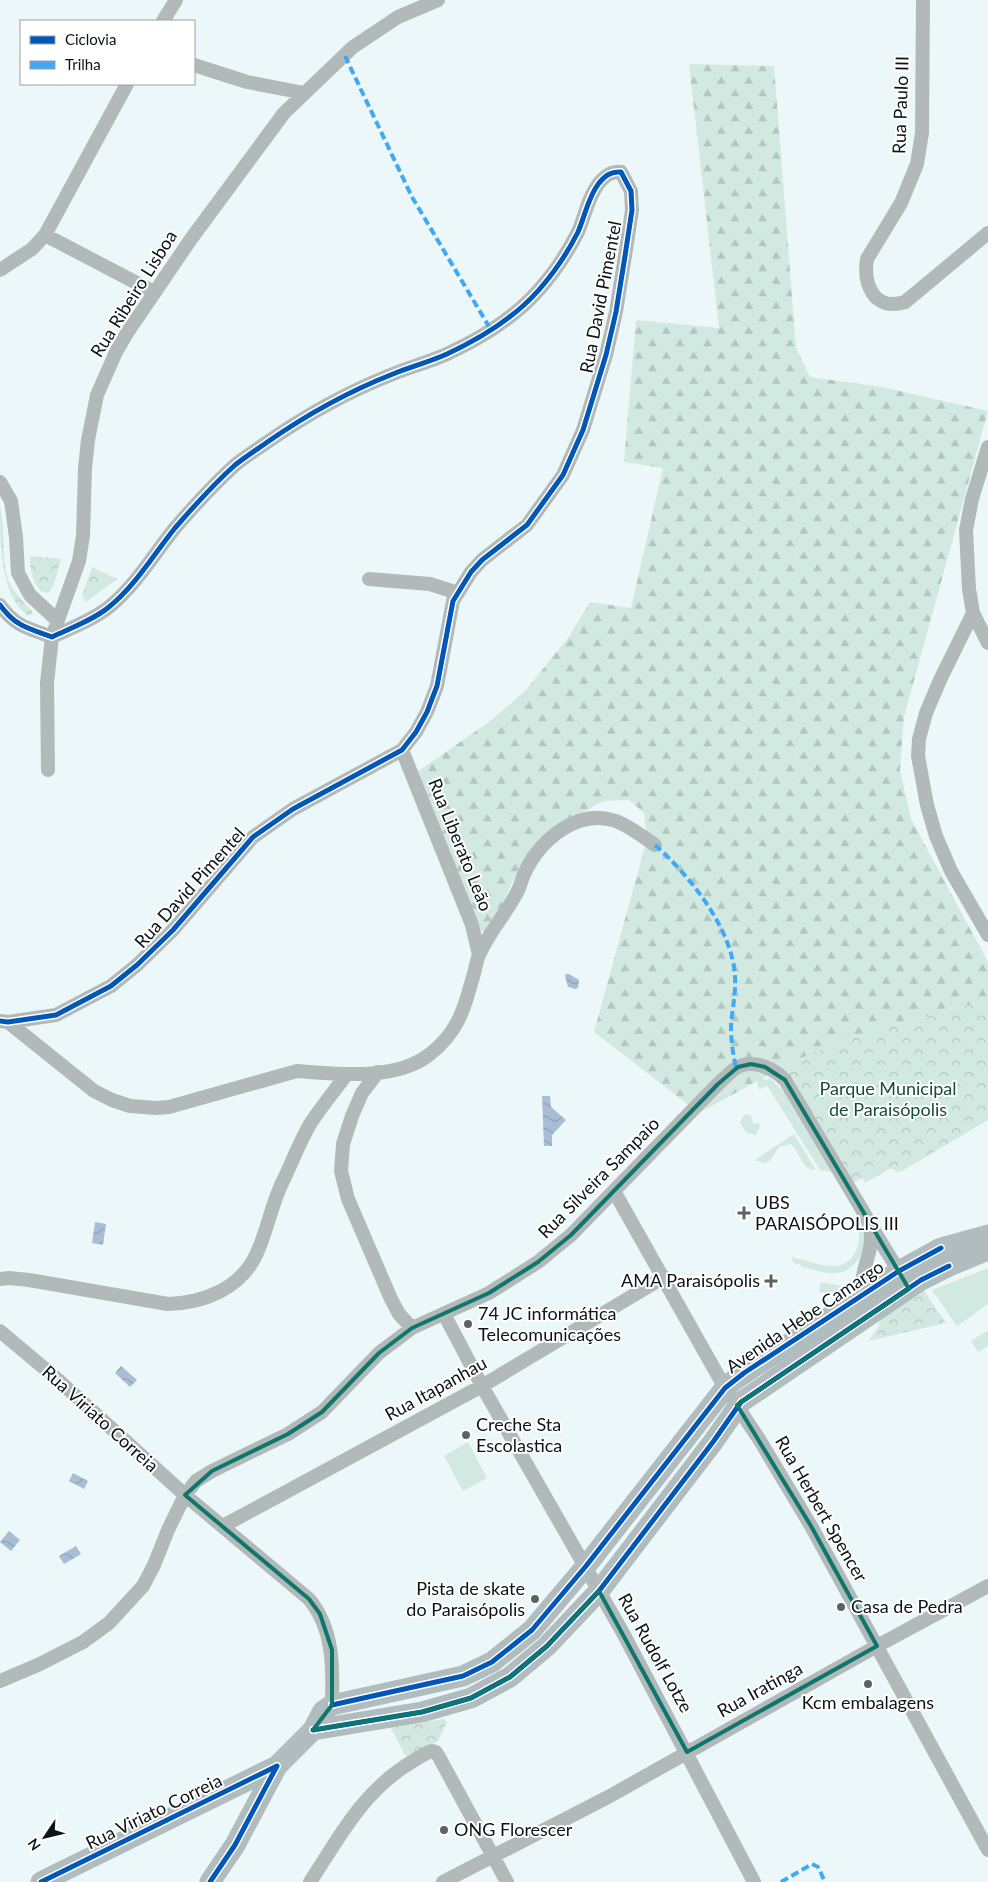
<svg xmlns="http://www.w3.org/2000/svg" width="988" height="1882" font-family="Lato,sans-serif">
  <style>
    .grass { fill: #d2e9e1 }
    .forest { fill: url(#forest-firs) }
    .park { fill: url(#park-crowns) }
    .water { fill: url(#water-waves) }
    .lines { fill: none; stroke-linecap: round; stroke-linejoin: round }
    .minor { stroke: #b1bab9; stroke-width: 14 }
    .primary { stroke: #b0bcbd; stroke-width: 21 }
    .quiet { stroke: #3fa9f5; stroke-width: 4; stroke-dasharray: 8 4; stroke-linecap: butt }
    .cycleway-casing { stroke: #fff; stroke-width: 8 }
    .cycleway { stroke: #0057b8; stroke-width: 5 }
    .marked { fill: none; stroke: #0f766e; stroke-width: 4; stroke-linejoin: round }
    .poi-dot { fill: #5b6365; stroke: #fff; stroke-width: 2 }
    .labels { text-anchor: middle; stroke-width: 4; stroke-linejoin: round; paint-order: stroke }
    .street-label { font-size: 18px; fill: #0d1415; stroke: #fff }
    .park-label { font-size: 18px; fill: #164d38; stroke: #fff }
    .poi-label { font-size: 18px; fill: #0d1415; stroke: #fff; text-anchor: start }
  </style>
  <defs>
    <pattern id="forest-firs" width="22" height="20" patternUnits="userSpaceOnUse" patternTransform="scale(1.25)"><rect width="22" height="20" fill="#d2e9e1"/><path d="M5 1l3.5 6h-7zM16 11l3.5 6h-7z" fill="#b3c7c0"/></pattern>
    <pattern id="park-crowns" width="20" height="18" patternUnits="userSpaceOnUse" patternTransform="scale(1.25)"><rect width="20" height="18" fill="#d2e9e1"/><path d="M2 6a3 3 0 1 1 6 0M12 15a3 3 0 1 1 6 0" fill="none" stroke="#b3c7c0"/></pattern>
    <pattern id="water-waves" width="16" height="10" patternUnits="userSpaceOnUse" patternTransform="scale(1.25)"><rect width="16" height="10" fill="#a7bed4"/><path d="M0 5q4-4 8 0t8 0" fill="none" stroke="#8fa2b5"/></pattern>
  </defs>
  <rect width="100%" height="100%" fill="#ecf7f9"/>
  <!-- grass -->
  <path class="grass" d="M762,1075l1,4 3,1 4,-2 14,14 48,80 -12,-2 -52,-83 -2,-1 -7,4 -3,-12z
    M749,1114l4,4 -1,2 2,4 5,-1 1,3 -4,9 -10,-2 -6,-11 4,-7z
    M794,1134l22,36c-14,1 -16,-18 -25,-26l-12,3 -9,14 -7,2 -8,-3z
    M857,1214c3,6 7,13 8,19 2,18 -11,40 -30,40 -9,1 -19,-3 -28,-5l1,-2 -3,2 -5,-3 1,-2 -5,2 -5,-6 1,-2c13,3 29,9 42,9 25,-1 30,-32 21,-50z
    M988,1268v36l-31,22 -25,-36z
    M821,1282l26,5 -12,7 -16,-2z
    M988,1330v16l-10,6 -7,-11z
    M468,1442l19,36 -24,13 -19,-35z"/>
  <!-- forest -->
  <path class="forest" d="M689,64l85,2 22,282 14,29 72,10 106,24 -84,306 -4,53 11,49 77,143v34l-15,8 -117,32 -62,25 -95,52 -105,-81 53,-193 -3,-26 -15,-13 -26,1 -41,24 -44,45 -27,58 -6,5 -4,-2 -64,-159 72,-50 36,-31 43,-53 22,-36 41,6 32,-140 -39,-6 12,-142 83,8z"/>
  <!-- park -->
  <path class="park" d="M0,507c6,25 0,54 10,77 6,11 14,18 22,27v4h-5c-27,-21 -27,-73 -27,-108z
    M30,556l31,3 -6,22 -6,12 -7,-1c-10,-10 -12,-22 -12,-36z
    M92,567l25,12 -31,23 -4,-6z
    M988,996v124l-86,51 -5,1 -6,-4 -26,15 -3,-5 -11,6 -74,-114 17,-9 62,-25 117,-32z
    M923,1289l23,34 -78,18 11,-15v-6z
    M444,1719l3,3 -9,19 -32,16 -15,-29z"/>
  <!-- water -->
  <path class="water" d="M566,974h3l10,6 -1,8 -3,1 -7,-2 -3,-11z
    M542,1096h8l1,11 15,13 -14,15v11h-8z
    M95,1222l11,2 -3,21 -11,-2z
    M121,1366l16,14 -7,7 -15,-14z
    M73,1473l15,8 -4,8 -15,-8z
    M9,1531l11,9 -9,11 -11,-9z
    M76,1546l5,8 -17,10 -5,-8z"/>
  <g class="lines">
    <!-- minor -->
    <path class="minor" d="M923,0l-1,133 -5,31 -16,39 -34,56c-4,25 7,53 38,43l83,-69
      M163,21l13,-21
      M194,65l53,17 57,11
      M45,235l109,57
      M0,270l32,-21 13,-14 82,-151
      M988,447l-16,52 -6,31 3,59 4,24 -33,67 -14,33 -7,26 -1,17 9,49 9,31 15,35 37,64
      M0,482l11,19 5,36 2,36 12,22 27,25
      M369,579l61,5 28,9
      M0,605c16,22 28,23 52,32 19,-9 41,-17 57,-30 27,-22 45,-53 66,-79 19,-22 39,-44 60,-63 10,-8 21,-15 31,-22 40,-28 81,-51 127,-69 17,-7 36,-12 54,-20 26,-12 55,-29 77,-49 21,-19 41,-47 54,-73 7,-16 10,-35 21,-49 6,-7 12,-12 22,-11l10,19 1,19 -7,46 -9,56 -10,43 -23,75 -20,45 -36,50 -45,35 -11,12 -18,29 -16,85 -10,26 -11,20 -14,18 -109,59 -40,28 -80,93 -36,35 -26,21 -55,29 -48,7 -8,-1
      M973,613l15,30
      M402,750l70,175 7,30
      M48,770l-1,-87 5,-46 27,-76 4,-25 2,-68 3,-28 9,-45 19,-43 11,-19 64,-94 93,-126 69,-66 45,-30 40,-17
      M8,1022l86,69 18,9 18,6 26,2 13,-1 121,-34 7,-2c40,3 100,10 133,-17 26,-20 34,-43 42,-74 3,-8 4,-18 7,-25 9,-21 25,-39 36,-59 5,-7 6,-16 10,-24 16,-33 53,-64 91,-51 15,6 27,16 39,24
      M378,1072l-16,21 -10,23 -9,28 -2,27 7,28 43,100 8,15 13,14
      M614,1191l111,197 34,51 52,87 177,324
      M871,1226l32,52
      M0,1279l9,-1 20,2 139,24c35,-1 72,-15 88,-49 11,-23 15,-49 26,-72 10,-20 18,-43 30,-62 11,-16 23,-31 34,-46
      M444,1314l38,72 141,247 131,249
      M0,1331l57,48 128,116 124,104c25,30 24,69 23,106
      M223,1526l259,-140 182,-109
      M0,1681l40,-17 43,-22 26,-19 34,-37 11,-21 14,-35 17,-35 11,-14 16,-10 76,-37 34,-22 57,-59 33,-25 77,-35 49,-31 33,-27 147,-151c7,-6 14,-15 22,-18 16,-6 34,3 45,14l82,138c11,24 -3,42 -5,65l9,15
      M310,1882c29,-44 50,-86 95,-116 9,-5 17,-12 27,-15l4,1 3,5 68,125
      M443,1882l167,-86 267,-150 111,-60"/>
    <!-- primary -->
    <path class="primary" d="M313,1730l109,-18 49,-14 39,-21 37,-31 52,-55 114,-149 28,-40 180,-122 28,-14 39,-16
      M41,1882l236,-116 36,-36 10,-19 9,-6 131,-29 29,-14 40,-32 54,-64 139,-178 8,-7 166,-110 42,-23 47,-13
      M210,1882l25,-37 42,-79"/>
    <!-- quiet -->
    <path class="quiet" d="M345,56l67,141 79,133
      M655,845c34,30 78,84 80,132 1,17 -3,33 -4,49 0,15 2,28 5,42
      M781,1882l31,-18 6,3 7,15"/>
    <defs>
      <path id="cycleway" d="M0,605c16,22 28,23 52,32 19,-9 41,-17 57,-30 27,-22 45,-53 66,-79 19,-22 39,-44 60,-63 10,-8 21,-15 31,-22 40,-28 81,-51 127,-69 17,-7 36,-12 54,-20 26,-12 55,-29 77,-49 21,-19 41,-47 54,-73 7,-16 10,-35 21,-49 6,-7 12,-12 22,-11l10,19 1,19 -7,46 -9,56 -10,43 -23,75 -20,45 -36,50 -45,35 -11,12 -18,29 -16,85 -10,26 -11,20 -14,18 -109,59 -40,28 -80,93 -36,35 -26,21 -55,29 -48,7 -8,-1
        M332,1705l131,-29 29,-14 40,-32 54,-64 139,-178 19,-15 155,-102 42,-23
        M313,1730l109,-18 49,-14 39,-21 37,-31 52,-55 114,-149 28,-40 180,-122 28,-14
        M41,1882l236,-116
        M210,1882l25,-37 42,-79"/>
    </defs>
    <!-- cycleway casing -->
    <use href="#cycleway" class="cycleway-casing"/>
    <!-- cycleway -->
    <use href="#cycleway" class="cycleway"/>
  </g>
  <!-- marked area -->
  <path class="marked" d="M751,1064l14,3 20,13 124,209 -172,116 74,121 66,120 -190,106 -88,-161 -52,55 -37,31 -39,21 -49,14 -109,18 19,-25v-55l-12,-36 -11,-15 -124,-104 27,-24 76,-37 34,-22 57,-59 33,-25 77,-35 49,-31 33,-27 147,-151 20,-17z"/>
  <!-- markers -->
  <g class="poi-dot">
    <path d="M741.5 1205.5h5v5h5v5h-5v5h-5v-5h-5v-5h5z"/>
    <path d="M768.5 1273.5h5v5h5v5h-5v5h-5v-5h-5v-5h5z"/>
    <circle cx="468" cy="1324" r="5"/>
    <circle cx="466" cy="1435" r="5"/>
    <circle cx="535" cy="1599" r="5"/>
    <circle cx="841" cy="1607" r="5"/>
    <circle cx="868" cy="1684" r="5"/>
    <circle cx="444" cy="1830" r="5"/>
  </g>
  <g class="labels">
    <!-- street labels -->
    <g class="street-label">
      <text transform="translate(901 105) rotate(-88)" y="6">Rua Paulo III</text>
      <text transform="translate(134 294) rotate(-58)" y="6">Rua Ribeiro Lisboa</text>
      <text transform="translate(601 297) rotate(-79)" y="6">Rua David Pimentel</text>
      <text transform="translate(460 845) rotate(68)" y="6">Rua Liberato Leão</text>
      <text transform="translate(190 888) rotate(-48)" y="6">Rua David Pimentel</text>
      <text transform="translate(599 1178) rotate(-45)" y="6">Rua Silveira Sampaio</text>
      <text transform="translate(805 1317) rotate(-34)" y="6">Avenida Hebe Camargo</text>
      <text transform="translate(436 1389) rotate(-29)" y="6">Rua Itapanhau</text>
      <text transform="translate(100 1419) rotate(42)" y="6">Rua Viriato Correia</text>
      <text transform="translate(821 1509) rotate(60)" y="6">Rua Herbert Spencer</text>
      <text transform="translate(655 1653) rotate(61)" y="6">Rua Rudolf Lotze</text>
      <text transform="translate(760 1690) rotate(-29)" y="6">Rua Iratinga</text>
      <text transform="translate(154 1812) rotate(-26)" y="6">Rua Viriato Correia</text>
    </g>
    <!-- park labels -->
    <g class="park-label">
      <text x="888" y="1095">Parque Municipal<tspan x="888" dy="21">de Paraisópolis</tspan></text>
    </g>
    <!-- poi labels -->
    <g class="poi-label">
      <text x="755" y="1209">UBS<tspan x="755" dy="21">PARAISÓPOLIS III</tspan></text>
      <text x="760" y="1287" text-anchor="end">AMA Paraisópolis</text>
      <text x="478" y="1320">74 JC informática<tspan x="478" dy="21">Telecomunicações</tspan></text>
      <text x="476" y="1431">Creche Sta<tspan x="476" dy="21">Escolastica</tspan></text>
      <text x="525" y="1595" text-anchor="end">Pista de skate<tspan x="525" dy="21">do Paraisópolis</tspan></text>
      <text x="851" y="1613">Casa de Pedra</text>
      <text x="868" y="1709" text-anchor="middle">Kcm embalagens</text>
      <text x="454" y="1836">ONG Florescer</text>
    </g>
  </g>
  <!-- legend -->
  <rect x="20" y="20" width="175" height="65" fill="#ffffff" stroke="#9ea1a1"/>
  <rect x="30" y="36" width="25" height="8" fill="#0057b8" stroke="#9ea1a1"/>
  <text x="65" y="45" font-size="15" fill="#0d1415">Ciclovia</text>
  <rect x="30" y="61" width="25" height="8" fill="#3fa9f5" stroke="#9ea1a1"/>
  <text x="65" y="70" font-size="15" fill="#0d1415">Trilha</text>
  <!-- north arrow -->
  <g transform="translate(45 1837) rotate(235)" stroke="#ffffff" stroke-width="4" paint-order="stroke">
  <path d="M0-4L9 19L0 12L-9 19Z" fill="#0d1415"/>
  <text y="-8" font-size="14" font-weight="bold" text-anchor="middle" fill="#0d1415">N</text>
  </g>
</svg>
